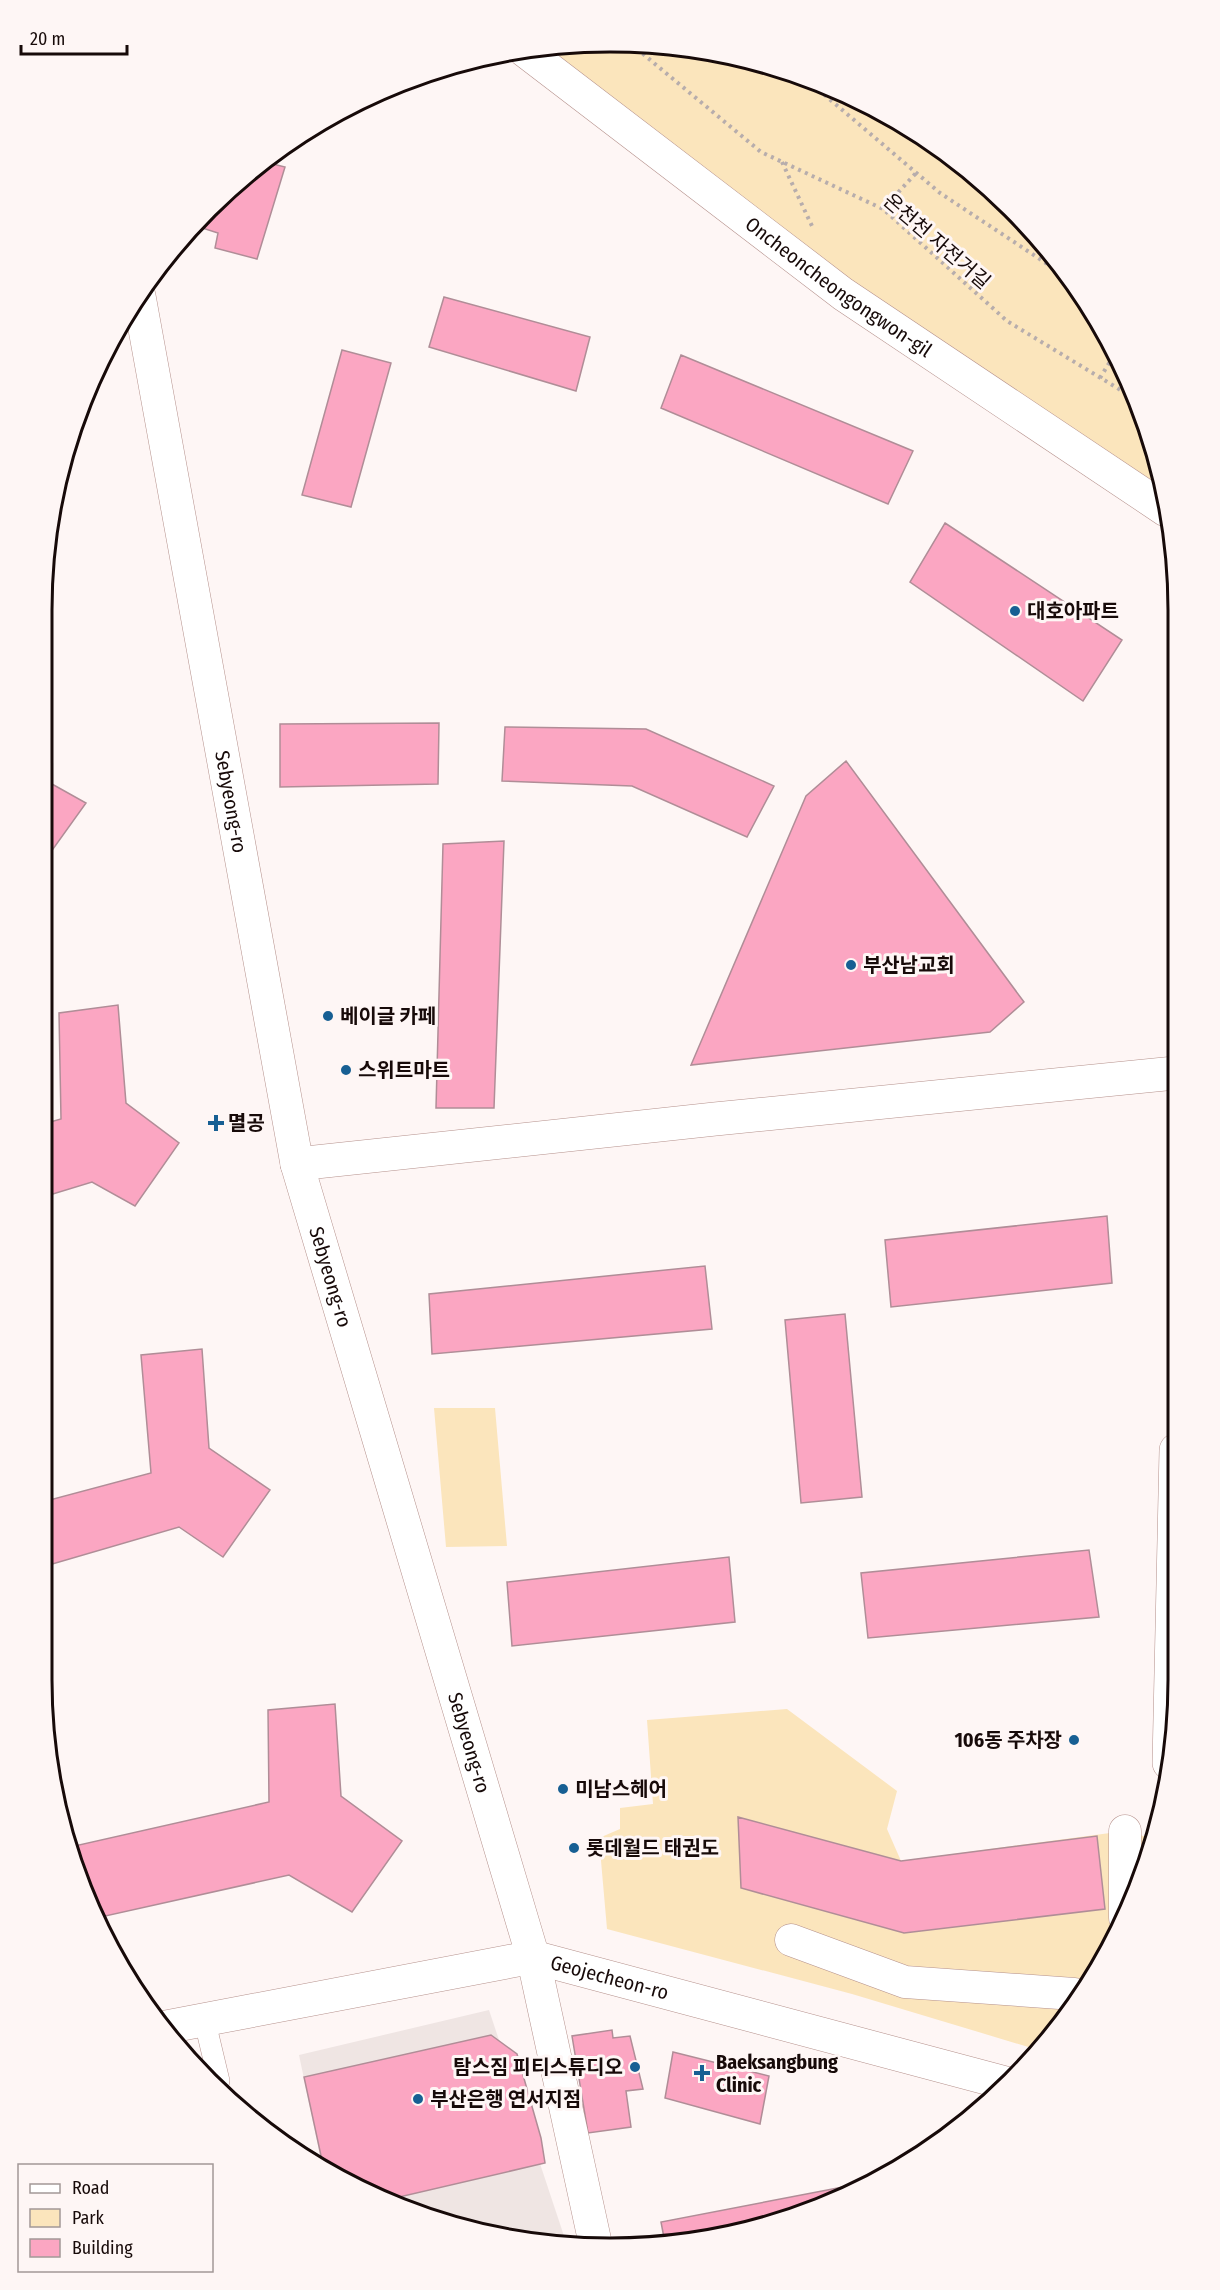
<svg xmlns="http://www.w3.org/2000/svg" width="1220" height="2290" font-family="'Fira Sans Condensed','Noto Sans KR',sans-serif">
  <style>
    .built { fill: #efe5e3 }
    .green { fill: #fbe5bc }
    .water { fill: #d99ad2; stroke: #9f6f96; stroke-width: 1.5 }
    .building { fill: #fba6c2; stroke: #b08d97; stroke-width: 1.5 }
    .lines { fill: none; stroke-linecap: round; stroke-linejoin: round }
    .service-casing { stroke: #b5918c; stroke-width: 22 }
    .pedestrian-casing { stroke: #b5918c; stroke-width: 33 }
    .minor-casing { stroke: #b5918c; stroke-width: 34 }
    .secondary-casing { stroke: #b5918c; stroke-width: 34 }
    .path { stroke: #b7adac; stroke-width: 4; stroke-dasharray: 3 4.5; stroke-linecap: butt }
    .service { stroke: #fff; stroke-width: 21 }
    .pedestrian { stroke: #fff; stroke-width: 32 }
    .minor { stroke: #fff; stroke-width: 33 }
    .secondary { stroke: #fff; stroke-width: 33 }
    .poi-dot { fill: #175f93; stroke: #fef6f5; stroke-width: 2 }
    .labels { text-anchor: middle; stroke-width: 6; stroke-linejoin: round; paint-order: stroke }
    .street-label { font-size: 20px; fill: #170a09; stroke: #fef6f5 }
    .poi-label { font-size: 20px; font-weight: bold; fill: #170a09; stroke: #fef6f5; text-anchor: start }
    .rim { fill: none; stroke: #170a09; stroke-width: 3 }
  </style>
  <rect width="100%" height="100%" fill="#fef6f5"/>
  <!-- built -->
  <path class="built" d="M489,2010l76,229 -102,-10 -141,-64 -23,-110z"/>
  <!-- green -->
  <path class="green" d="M647,43l110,18 105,40 122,82 98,111 53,99 29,109 -317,-216 -311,-239z
    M434,1408h61l12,138 -61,1z
    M787,1709l110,82 -10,38 14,32 224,-30 22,6 -1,23 -27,72 -84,117 -183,-55 -245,-65 -8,-91 21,-9v-21l33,-4 -6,-84z"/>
  <!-- water -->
  <path class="water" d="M907,131l77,52 12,13 -78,-55z"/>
  <!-- building -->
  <path class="building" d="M265,162l20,5 -28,92 -42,-11 3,-15 -22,-7v-1l40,-42z
    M444,297l146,40 -14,54 -147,-44z
    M342,350l49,13 -40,144 -49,-12z
    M681,355l232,96 -25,53 -227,-96z
    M945,523l177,117 -39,61 -173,-119z
    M439,723l-1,61 -158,3v-63z
    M505,727l141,2 128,57 -27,51 -115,-51 -130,-5z
    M846,761l178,241 -34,30 -299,33 115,-269z
    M43,779l43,24 -43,60z
    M504,841l-10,267h-58l7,-264z
    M118,1005l8,98 53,40 -44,63 -43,-24 -49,15v-73l18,-5 -2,-106z
    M1107,1216l5,67 -221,24 -6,-67z
    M705,1266l7,63 -280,25 -3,-60z
    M845,1314l17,183 -61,6 -16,-183z
    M202,1349l7,99 61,42 -47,67 -44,-30 -137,40v-65l109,-29 -10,-118z
    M1089,1550l10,67 -231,21 -7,-65z
    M729,1557l6,65 -223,24 -5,-64z
    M335,1704l6,92 61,45 -50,71 -63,-37 -188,42 -29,-54 -2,-16 199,-45 -1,-92z
    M738,1817l163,44 196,-25 8,73 -201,24 -163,-45z
    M612,2030l1,8 17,-2 13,53 -17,2 5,36 -43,6 -16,-97z
    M491,2035l26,19 24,84 4,25 -150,35 -72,-33 -19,-88z
    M673,2052l96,24 -9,48 -95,-26z
    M869,2182l-41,23 -163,38 -4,-21z"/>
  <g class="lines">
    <defs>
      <path id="service" d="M204,2018l15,63"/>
      <path id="pedestrian" d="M1125,1918v-87
        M791,1940l114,42 169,12"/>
      <g id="minor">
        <path id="s1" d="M524,50l319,244 323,216"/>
        <path d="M297,1164l418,-45 460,-46"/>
        <path d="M1169,1763l7,-313"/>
      </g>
      <g id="secondary">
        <path id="s2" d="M139,296l158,868 236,793 62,285"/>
        <path id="s3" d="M161,2028l372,-71 476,127"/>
      </g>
    </defs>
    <!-- service casing -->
    <use href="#service" class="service-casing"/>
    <!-- pedestrian casing -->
    <use href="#pedestrian" class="pedestrian-casing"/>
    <!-- minor casing -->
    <use href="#minor" class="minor-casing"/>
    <!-- secondary casing -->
    <use href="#secondary" class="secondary-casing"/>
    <!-- path -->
    <path class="path" d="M631,44l130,108 122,57 124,112 130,79
      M807,80l133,113 127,84
      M782,162l30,64
      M883,209l33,-36
      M1100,378l14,-23"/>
    <!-- service -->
    <use href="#service" class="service"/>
    <!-- pedestrian -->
    <use href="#pedestrian" class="pedestrian"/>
    <!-- minor -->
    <use href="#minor" class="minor"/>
    <!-- secondary -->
    <use href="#secondary" class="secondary"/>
  </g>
  <!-- markers -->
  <g class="poi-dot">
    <circle cx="1015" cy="611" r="6"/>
    <circle cx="851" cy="965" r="6"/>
    <circle cx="328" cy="1016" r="6"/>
    <circle cx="346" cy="1070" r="6"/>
    <path d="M213 1114h6v6h6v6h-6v6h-6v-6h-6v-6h6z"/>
    <circle cx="1074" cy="1740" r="6"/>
    <circle cx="563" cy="1789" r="6"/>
    <circle cx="574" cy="1848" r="6"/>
    <circle cx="635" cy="2067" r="6"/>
    <path d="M699 2064h6v6h6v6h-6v6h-6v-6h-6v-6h6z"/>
    <circle cx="418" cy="2099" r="6"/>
  </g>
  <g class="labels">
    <!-- street labels -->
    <g class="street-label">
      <text transform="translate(937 241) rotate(41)" y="7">온천천 자전거길</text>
      <text dy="7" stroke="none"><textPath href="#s1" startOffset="394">Oncheoncheongongwon-gil</textPath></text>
      <text dy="7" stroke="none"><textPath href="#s2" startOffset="514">Sebyeong-ro</textPath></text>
      <text dy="7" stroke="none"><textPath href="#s2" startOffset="1000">Sebyeong-ro</textPath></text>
      <text dy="7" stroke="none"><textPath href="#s2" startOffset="1486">Sebyeong-ro</textPath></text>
      <text dy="7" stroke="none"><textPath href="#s3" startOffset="458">Geojecheon-ro</textPath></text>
    </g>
    <!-- poi labels -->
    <g class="poi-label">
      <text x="1027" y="618">대호아파트</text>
      <text x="863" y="972">부산남교회</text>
      <text x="340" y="1023">베이글 카페</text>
      <text x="358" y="1077">스위트마트</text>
      <text x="228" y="1130">멸공</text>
      <text x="1062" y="1747" text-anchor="end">106동 주차장</text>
      <text x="575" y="1796">미남스헤어</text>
      <text x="586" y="1855">롯데월드 태권도</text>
      <text x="716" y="2069">Baeksangbung<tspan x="716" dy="23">Clinic</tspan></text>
      <text x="623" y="2074" text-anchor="end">탐스짐 피티스튜디오</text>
      <text x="430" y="2106">부산은행 연서지점</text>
    </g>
  </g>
  <!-- crop -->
  <path d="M0 0H1220V2290H0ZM610 52H610A558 558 0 0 1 1168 610V1680A558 558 0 0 1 610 2238H610A558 558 0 0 1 52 1680V610A558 558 0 0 1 610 52Z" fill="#fef6f5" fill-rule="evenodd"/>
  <path class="rim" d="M610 52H610A558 558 0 0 1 1168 610V1680A558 558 0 0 1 610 2238H610A558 558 0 0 1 52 1680V610A558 558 0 0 1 610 52Z"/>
  <!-- legend -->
  <rect x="18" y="2164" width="195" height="108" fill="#fef6f5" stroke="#a29897" stroke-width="1.5"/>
  <rect x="30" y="2184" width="30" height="9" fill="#ffffff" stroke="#a29897" stroke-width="1.5"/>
  <text x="72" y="2194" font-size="18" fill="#170a09">Road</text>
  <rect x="30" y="2209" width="30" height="18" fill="#fbe5bc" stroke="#a29897" stroke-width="1.5"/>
  <text x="72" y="2224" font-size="18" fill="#170a09">Park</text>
  <rect x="30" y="2239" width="30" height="18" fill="#fba6c2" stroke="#a29897" stroke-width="1.5"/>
  <text x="72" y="2254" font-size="18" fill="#170a09">Building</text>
  <!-- scale -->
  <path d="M21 45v9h106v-9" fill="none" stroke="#170a09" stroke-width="3"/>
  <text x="30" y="45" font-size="18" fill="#170a09" stroke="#fef6f5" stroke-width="4.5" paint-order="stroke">20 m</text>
</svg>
